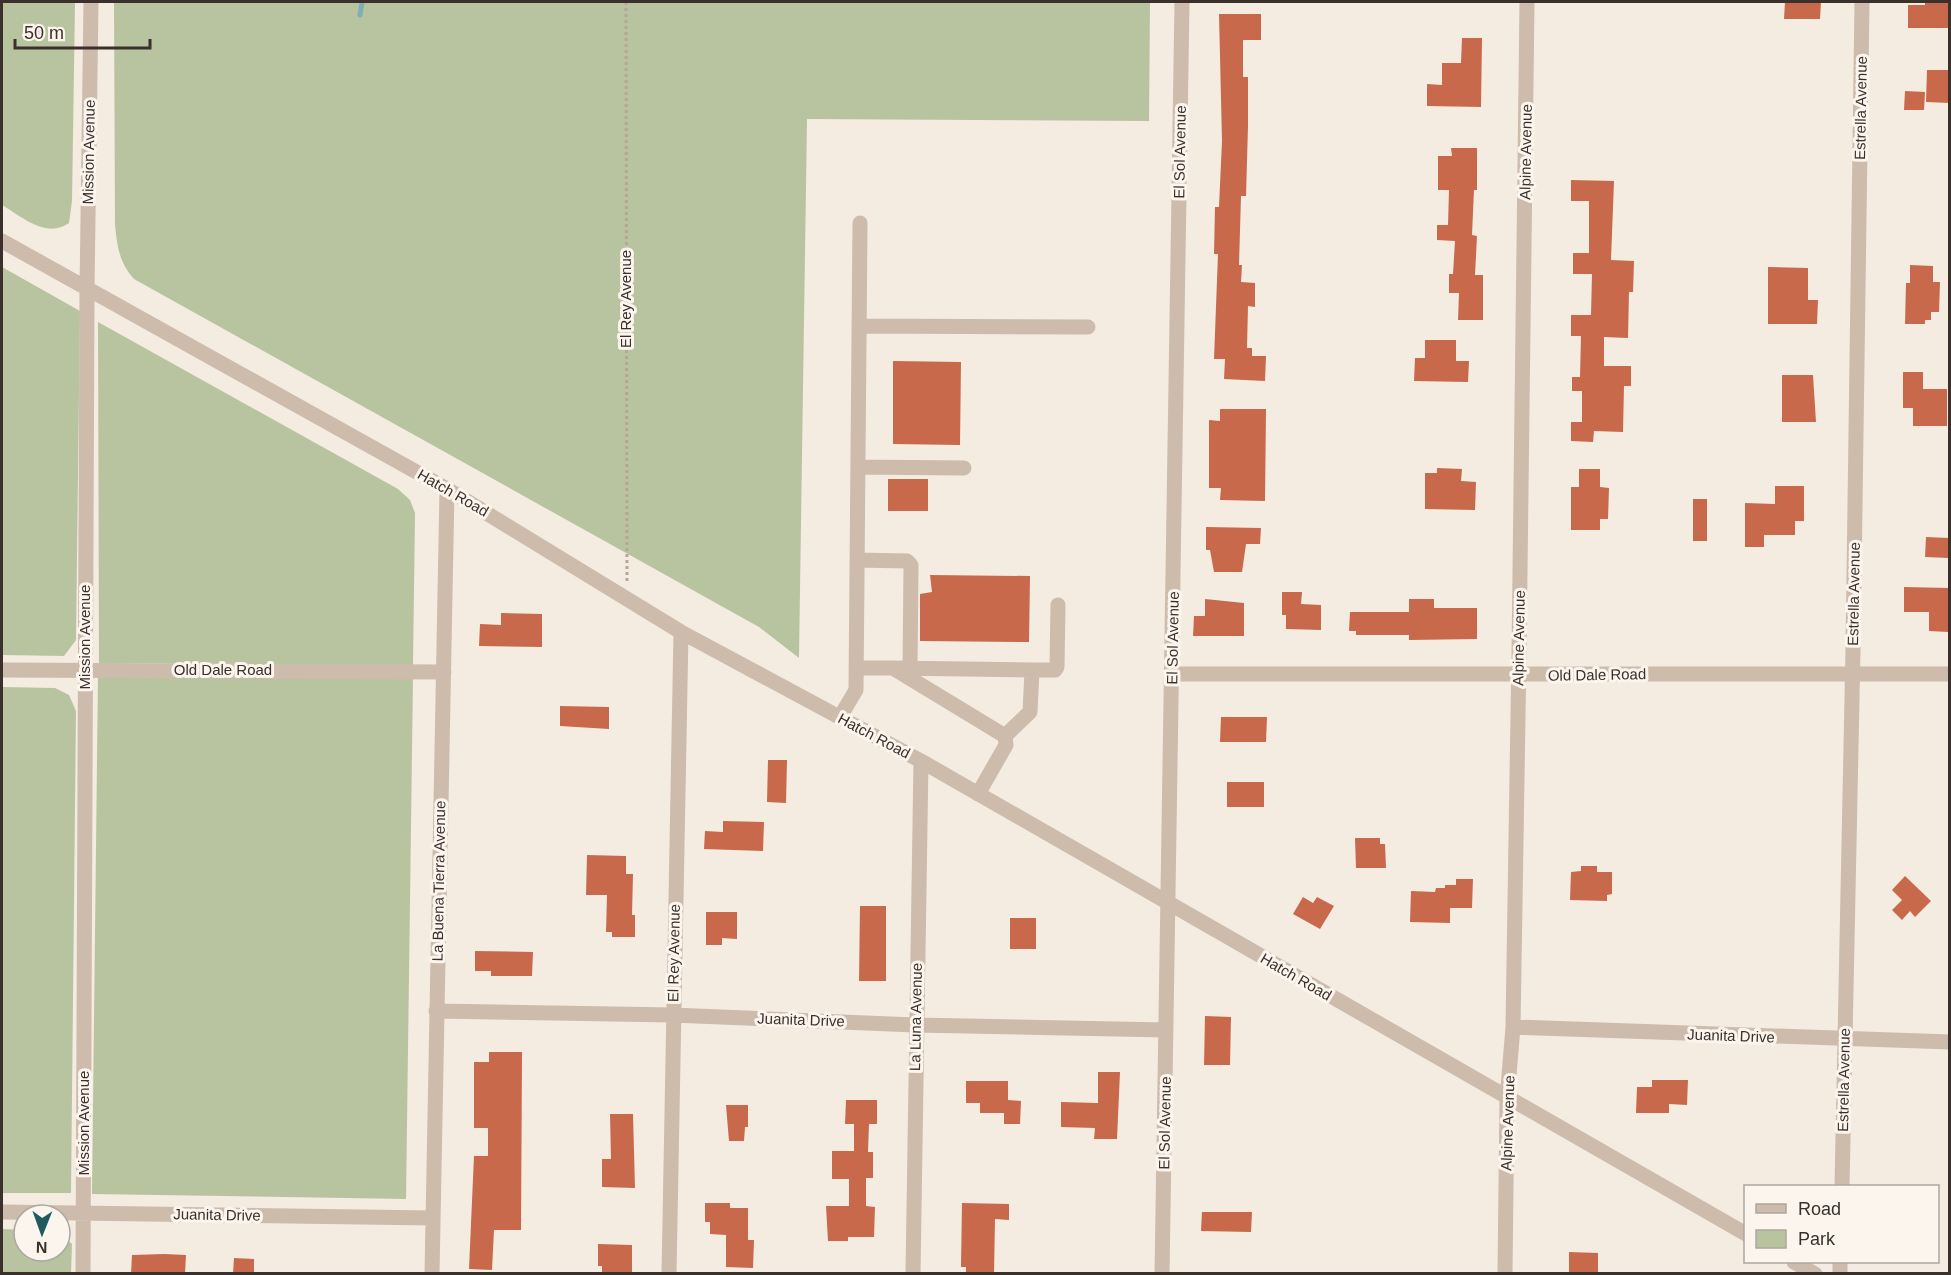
<svg xmlns="http://www.w3.org/2000/svg" width="1951" height="1275" font-family="Arial,sans-serif">
  <style>
    .green { fill: #b8c4a0 }
    .lines { fill: none; stroke-linecap: round; stroke-linejoin: round }
    .stream { stroke: #7fb0b2; stroke-width: 5 }
    .building { fill: #c8694b }
    .path { stroke: #b9a596; stroke-width: 3; stroke-dasharray: 3 3; stroke-linecap: butt }
    .minor { stroke: #cdbbac; stroke-width: 15 }
    .labels { text-anchor: middle; stroke-width: 6; stroke-linejoin: round; paint-order: stroke }
    .street-label { font-size: 15px; fill: #3b302b; stroke: #fbf5ee }
  </style>
  <rect width="100%" height="100%" fill="#f4ebe1"/>
  <!-- green -->
  <path class="green" d="M2,2h73l-3,199 -3,22c-22,16 -47,-6 -67,-18z
    M114,2h1036l-1,119 -342,-2 -8,539 -40,-31 -625,-348c-15,-17 -17,-33 -19,-55z
    M2,267l78,44 -4,329 -12,16 -62,-1z
    M98,322l300,167 12,11 5,13 -2,152 -314,-2z
    M98,676l315,1 -7,522 -314,-5z
    M2,687l53,1 14,7 7,16 -5,482h-69z
    M2,1229l22,1v21h36v-18l12,11 -1,29h-69z"/>
  <g class="lines">
    <!-- stream -->
    <path class="stream" d="M360,15l2,-13"/>
  </g>
  <!-- building -->
  <path class="building" d="M1785,2h36l-1,17h-36z
    M1925,2h25v26h-42v-23h17z
    M1219,14h42v26h-18v37h5v49l-2,70h-5l-2,69h3l-1,17 14,1v24l-7,-1 -1,42h5v8h14l-1,25 -41,-2 1,-20h-11l4,-105h-4l1,-47h4l3,-66z
    M1462,38h20l-1,69 -54,-1v-22l15,1v-22h19z
    M1927,70h23v33l-24,-1z
    M1905,91l20,1 -1,18h-20z
    M1451,148h26v42h-3l-2,45 5,1 -2,39h8v45h-25l1,-27h-10v-19h4l2,-33 -18,-1v-15h11l1,-35h-11v-34h14z
    M1571,180l43,1 -3,79 23,1 -1,31h-4l-1,46 -24,-1v29h27v20h-7l-1,46 -29,-1 -1,11 -22,-1v-19h11v-31h-10v-14h8l1,-41h-10v-21h20l1,-41h-19v-21h16v-52h-18z
    M1910,265l23,1v16h7l-1,30h-8v8h-6v4h-20l1,-41h4z
    M1768,267l40,1v32h10l-1,24h-49z
    M1425,340h31v21h13l-1,21 -54,-1 1,-23h10z
    M893,361l68,1 -1,83 -67,-1z
    M1903,372h20v17h24v37h-34v-18h-10z
    M1782,375h31l3,47h-34z
    M1220,409h46l-1,92 -45,-1 1,-12h-12v-68l11,1z
    M1437,468l25,1 -1,12 15,1 -1,28 -50,-1v-36h12z
    M1579,469h21v18l9,1 -1,31h-8v11h-29v-43h8z
    M888,479h40v32h-40z
    M1775,486h29v35h-9v14h-31v12h-19v-44l30,1z
    M1693,499h14v42h-14z
    M1206,527l55,1 -1,16h-14l-4,28h-28l-4,-22h-4z
    M1926,537l23,1v20l-24,-1z
    M930,575l100,1 -1,66 -109,-1v-47l12,-2z
    M1904,587l45,1 -1,44 -19,-1v-19h-25z
    M1282,592h20l-1,12 20,1v25l-35,-1v-14h-4z
    M1205,599l39,4v33h-51l1,-20h11z
    M1409,599h25v9h43v31l-68,1v-5h-53v-4h-7l1,-19h59z
    M501,613l41,1v33l-63,-1 1,-22 21,1z
    M560,706l49,1v22l-49,-3z
    M1221,717h46l-1,25h-46z
    M768,760h19l-1,43 -19,-1z
    M1227,782h37v25h-37z
    M723,821l41,1 -1,29 -59,-2 1,-18 18,1z
    M1355,838h25v6h5l1,24h-30z
    M587,855l39,1v18h7l-1,41h3v22h-23v-5h-6l1,-37h-21z
    M1581,866h16v6h15v22l-5,1v6l-37,-1 1,-28 10,-1z
    M1905,876l26,25 -16,16 -5,-6 -8,9 -10,-10 10,-10 -10,-10z
    M1456,879h17l-1,29h-22v15l-40,-1 1,-31 24,1 1,-4h9v-3h11z
    M1303,897l10,6 4,-6 17,9 -14,23 -27,-15z
    M860,906h26v75h-27z
    M706,912h31v27l-15,-1v7h-16z
    M1010,918h26v31h-26z
    M475,951l58,1 -1,24h-41v-5h-16z
    M1205,1016l26,1 -1,48h-26z
    M489,1052h33l-1,178h-27l-2,40 -23,-1 5,-113h14v-28h-14v-66h15z
    M1098,1072h22l-3,67h-23l1,-11 -34,-1v-25l37,1z
    M1652,1080h36l-1,25 -18,-1v9h-33l1,-26h15z
    M966,1081h42v19l13,1 -1,23h-16v-11h-24v-10h-14z
    M846,1100h31v24h-8l-1,28h5v26h-7v28l9,1 -1,30h-26v4h-20l-2,-35h23v-27h-17v-28h22v-27h-9z
    M726,1105h22v22h-3l-1,14h-15z
    M610,1114h23l2,74 -33,-1v-28h9z
    M705,1203h25v5h18v32h6l-1,28 -27,-1v-32l-16,-1v-12h-5z
    M962,1203l47,1v16l-14,-1 -1,55h-28v-7h-5z
    M1202,1212h50l-1,20 -50,-1z
    M598,1244l34,1v29h-30v-8h-4z
    M1569,1252l29,1v21h-29z
    M164,1254l22,1 -1,19h-54l1,-19z
    M234,1258l20,1v15h-21z"/>
  <g class="lines">
    <!-- path -->
    <path class="path" d="M626,2l1,579"/>
    <!-- minor -->
    <path class="minor" d="M2,241l445,248 234,143 240,129 825,473
      M859,326l229,1
      M858,467l106,1
      M857,560l50,1 4,4 -1,104
      M856,668h37l112,68 1,9 -28,49
      M893,668l139,2 -2,42 -25,24
      M2,670l442,2
      M1032,670h23l2,-3 1,-62
      M1173,674h777
      M840,717l16,-27 4,-467
      M436,1011l236,4 243,10 251,5
      M1513,1027l437,15
      M1842,1186l11,-537 9,-647
      M2,1212l431,6
      M1794,1262l21,12
      M83,1274l4,-984 4,-288
      M432,1274l15,-785
      M669,1274l12,-642
      M913,1274l8,-513
      M1162,1274l20,-1272
      M1505,1274l2,-175 6,-72 6,-374 8,-651
      M1840,1274v-12"/>
  </g>
  <g class="labels">
    <!-- street labels -->
    <g class="street-label">
      <text transform="translate(1861 108) rotate(-89)" y="5">Estrella Avenue</text>
      <text transform="translate(89 152) rotate(-89)" y="5">Mission Avenue</text>
      <text transform="translate(1180 152) rotate(-89)" y="5">El Sol Avenue</text>
      <text transform="translate(1526 152) rotate(-89)" y="5">Alpine Avenue</text>
      <text transform="translate(626 299) rotate(-90)" y="5">El Rey Avenue</text>
      <text transform="translate(453 493) rotate(30)" y="5">Hatch Road</text>
      <text transform="translate(1854 594) rotate(-89)" y="5">Estrella Avenue</text>
      <text transform="translate(85 637) rotate(-90)" y="5">Mission Avenue</text>
      <text transform="translate(1173 638) rotate(-89)" y="5">El Sol Avenue</text>
      <text transform="translate(1519 638) rotate(-89)" y="5">Alpine Avenue</text>
      <text x="223" y="675">Old Dale Road</text>
      <text transform="translate(1597 675) rotate(-1)" y="5">Old Dale Road</text>
      <text transform="translate(874 736) rotate(28)" y="5">Hatch Road</text>
      <text transform="translate(439 881) rotate(-89)" y="5">La Buena Tierra Avenue</text>
      <text transform="translate(674 953) rotate(-89)" y="5">El Rey Avenue</text>
      <text transform="translate(1296 977) rotate(30)" y="5">Hatch Road</text>
      <text transform="translate(916 1017) rotate(-89)" y="5">La Luna Avenue</text>
      <text transform="translate(801 1020) rotate(2)" y="5">Juanita Drive</text>
      <text transform="translate(1731 1036) rotate(2)" y="5">Juanita Drive</text>
      <text transform="translate(1844 1080) rotate(-89)" y="5">Estrella Avenue</text>
      <text transform="translate(84 1123) rotate(-90)" y="5">Mission Avenue</text>
      <text transform="translate(1165 1123) rotate(-89)" y="5">El Sol Avenue</text>
      <text transform="translate(1508 1123) rotate(-88)" y="5">Alpine Avenue</text>
      <text transform="translate(217 1215) rotate(1)" y="5">Juanita Drive</text>
    </g>
  </g>
  <!-- border -->
  <rect width="1951" height="1275" fill="none" stroke="#3b302b" stroke-width="6"/>
  <!-- legend -->
  <rect x="1744" y="1185" width="195" height="78" fill="#fbf5ee" stroke="#aea6a0" stroke-width="1.5"/>
  <rect x="1756" y="1204" width="30" height="9" fill="#cdbbac" stroke="#aea6a0" stroke-width="1.5"/>
  <text x="1798" y="1215" font-size="18" fill="#3b302b">Road</text>
  <rect x="1756" y="1230" width="30" height="18" fill="#b8c4a0" stroke="#aea6a0" stroke-width="1.5"/>
  <text x="1798" y="1245" font-size="18" fill="#3b302b">Park</text>
  <!-- north arrow -->
  <g transform="translate(42 1233) rotate(181)"><circle r="28" fill="#fbf5ee" stroke="#aea6a0" stroke-width="1.5"/>
  <path d="M0-4.5L10 22L0 15L-10 22Z" fill="#1f5a5e"/>
  <text y="-9" font-size="16" font-weight="bold" text-anchor="middle" fill="#3b302b">N</text>
  </g>
  <!-- scale -->
  <path d="M15 39v9h135v-9" fill="none" stroke="#3b302b" stroke-width="3"/>
  <text x="24" y="39" font-size="18" fill="#3b302b" stroke="#fbf5ee" stroke-width="4.5" paint-order="stroke">50 m</text>
</svg>
